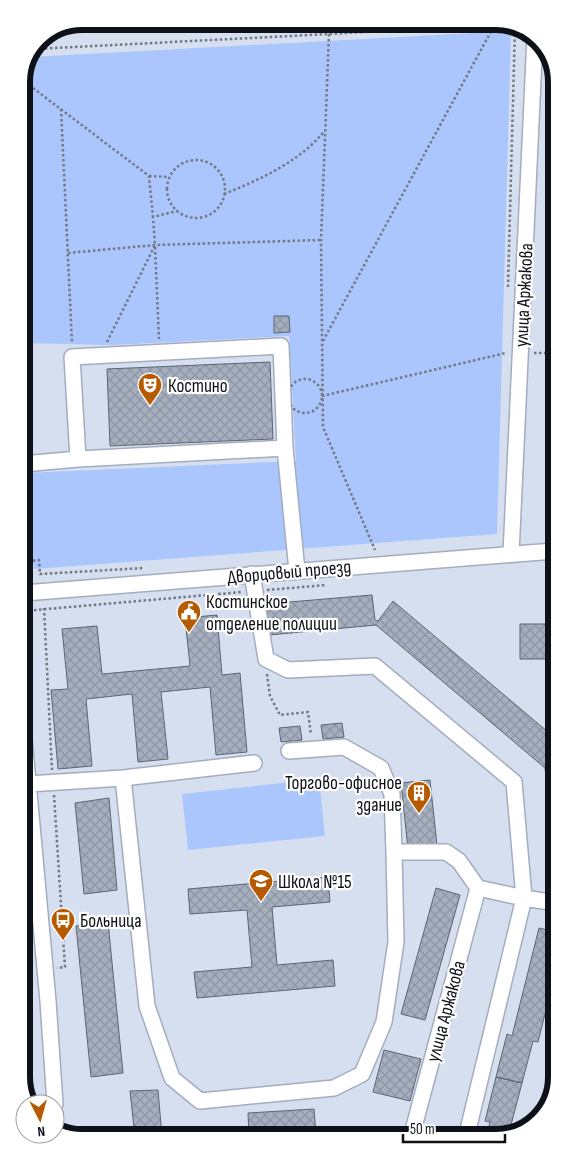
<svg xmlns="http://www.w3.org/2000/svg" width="578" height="1159" font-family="'Sofia Sans Condensed',sans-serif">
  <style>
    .park { fill: #aac6fc }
    .building { fill: url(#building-cross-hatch); stroke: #5d6574 }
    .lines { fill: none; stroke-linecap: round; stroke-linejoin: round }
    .minor-casing { stroke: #a4adbe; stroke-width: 18 }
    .path { stroke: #727884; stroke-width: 2.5; stroke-dasharray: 2.5 2.5; stroke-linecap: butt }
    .minor { stroke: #fff; stroke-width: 15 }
    .labels { text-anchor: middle; stroke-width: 4.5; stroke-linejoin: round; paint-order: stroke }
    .street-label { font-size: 19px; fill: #0e1117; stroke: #fff }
    .poi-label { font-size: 19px; fill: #0e1117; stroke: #fff; text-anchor: start }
    .rim { fill: none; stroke: #0e1117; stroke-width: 6 }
  </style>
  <defs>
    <pattern id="building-cross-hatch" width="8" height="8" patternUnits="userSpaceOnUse" patternTransform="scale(1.25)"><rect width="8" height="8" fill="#a5aebe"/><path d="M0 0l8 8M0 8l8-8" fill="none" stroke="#8d95a3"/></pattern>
  </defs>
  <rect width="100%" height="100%" fill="#d5dff0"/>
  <!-- park -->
  <path class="park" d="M511,31l-14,503 -463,35 -9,-96 271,-12 -7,-125 -178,9 -88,-2 -2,-265 10,-21z
    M319,779l6,57 -137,14 -6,-56z"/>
  <!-- building -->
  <path class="building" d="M274,316h15l1,16 -16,1z
    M270,362l3,77 -163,7 -3,-77z
    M372,595l3,25 3,1 15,-20 162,137v18l-6,7 2,4h4l1,108 -11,-107 -169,-143 -107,10 -3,-31z
    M217,615l5,60 18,-2 7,79 -31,3 -6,-68 -49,5 7,67 -30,3 -6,-68 -46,5 6,67 -34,3 -7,-79 17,-1 -6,-60 35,-3 5,48 88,-8 -5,-48z
    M520,624h35v35h-35z
    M342,723l2,14 -21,2 -2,-14z
    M300,726l2,14 -21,2 -2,-14z
    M430,780l7,65 -29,4 -7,-66z
    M109,798l8,92 -33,4 -9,-91z
    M328,877l2,25 -58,5 5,58 56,-5 2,26 -138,12 -3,-26 58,-5 -5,-57 -57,4 -2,-25z
    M436,888l24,7 -35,125 -24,-6z
    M108,922l15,151 -32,4 -15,-151z
    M539,928l17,4v38l-18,72 -5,-1 -11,42 -26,-6 11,-43 5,2z
    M384,1050l37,9 -11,42 -37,-9z
    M496,1077l26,6 -11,42 5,1 -1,7 -28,1 3,-12 -5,-1z
    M158,1090l4,47h-27l-5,-46z
    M314,1109l2,26 -67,1 -1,-23z"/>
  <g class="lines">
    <defs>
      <path id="minor" d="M285,448l12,123
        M23,464l55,-5 207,-11 -4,-102 -209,11 6,102
        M511,554l24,-518
        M252,574l14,85 22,11 87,-4 139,116 10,116 -57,236
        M24,593l530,-42
        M24,738l24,263 7,103
        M289,751l55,-4 37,21 11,26 2,58h52l13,9 19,27 46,10 32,5
        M123,778l131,-15
        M28,784l95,-6 24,228 25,72 28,23 134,-13 28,-14 22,-52 12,-80 -2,-90
        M55,1114v15
        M412,1134l66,-246"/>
    </defs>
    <!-- minor casing -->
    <use href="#minor" class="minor-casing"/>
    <!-- path -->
    <path class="path" d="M329,34l-8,206 2,187 52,123
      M35,49l294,-15 177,-10
      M21,79l128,97 4,41
      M61,109l11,234
      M167 189a29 29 0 1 1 58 0a29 29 0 1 1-58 0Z
      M149,176l20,1
      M224,194c30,-12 59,-25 84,-46 6,-5 11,-11 17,-17
      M155,247l4,92
      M68,253l87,-8 166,-5
      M508,287l7,-260
      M323,341l172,-317
      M107,342l48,-97 -2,-28 24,-6
      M534,353h20
      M288 396a17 17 0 1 1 34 0a17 17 0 1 1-34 0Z
      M322,396l184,-43
      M23,562l16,-2 1,14 104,-6
      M267,590l59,-5
      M44,608l8,162
      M24,611l218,-19
      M267,674l3,22 10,19 28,-3 3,23
      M54,795l11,172 -8,1
      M25,973l7,-1
      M26,1068l1,33
      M539,1117l18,-74"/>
    <!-- minor -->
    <use href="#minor" class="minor"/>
  </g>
  <!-- icons -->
  <defs>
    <symbol id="theatre-pin" viewBox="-11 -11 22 30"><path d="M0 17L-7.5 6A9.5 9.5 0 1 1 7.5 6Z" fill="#b65a00" stroke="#fff"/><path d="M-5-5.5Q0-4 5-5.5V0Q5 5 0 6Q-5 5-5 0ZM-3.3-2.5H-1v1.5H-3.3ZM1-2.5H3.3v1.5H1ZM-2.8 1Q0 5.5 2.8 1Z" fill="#fff"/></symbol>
    <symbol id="civic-pin" viewBox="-11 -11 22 30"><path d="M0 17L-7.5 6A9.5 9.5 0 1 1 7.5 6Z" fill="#b65a00" stroke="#fff"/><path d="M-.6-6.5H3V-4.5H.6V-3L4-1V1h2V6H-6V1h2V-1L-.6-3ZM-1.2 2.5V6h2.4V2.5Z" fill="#fff"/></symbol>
    <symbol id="building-pin" viewBox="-11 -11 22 30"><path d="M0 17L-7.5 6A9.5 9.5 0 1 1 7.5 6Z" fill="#b65a00" stroke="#fff"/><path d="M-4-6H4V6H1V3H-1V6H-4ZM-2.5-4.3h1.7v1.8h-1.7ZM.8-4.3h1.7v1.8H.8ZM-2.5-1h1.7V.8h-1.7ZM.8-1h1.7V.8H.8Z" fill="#fff"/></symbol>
    <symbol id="school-pin" viewBox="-11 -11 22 30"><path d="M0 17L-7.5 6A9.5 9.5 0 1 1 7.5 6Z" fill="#b65a00" stroke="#fff"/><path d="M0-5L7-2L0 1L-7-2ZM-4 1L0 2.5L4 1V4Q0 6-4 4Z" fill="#fff"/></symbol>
    <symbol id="bus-pin" viewBox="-11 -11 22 30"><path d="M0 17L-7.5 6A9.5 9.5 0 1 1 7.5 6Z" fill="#b65a00" stroke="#fff"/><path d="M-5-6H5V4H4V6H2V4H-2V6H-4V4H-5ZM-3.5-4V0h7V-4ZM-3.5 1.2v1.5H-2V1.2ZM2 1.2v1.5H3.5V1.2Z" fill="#fff"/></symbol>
  </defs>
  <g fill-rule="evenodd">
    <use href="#theatre-pin" x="136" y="371" width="28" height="38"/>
    <use href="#civic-pin" x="175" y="598" width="28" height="38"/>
    <use href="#building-pin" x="405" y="779" width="28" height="38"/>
    <use href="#school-pin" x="247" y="867" width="28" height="38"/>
    <use href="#bus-pin" x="49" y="906" width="28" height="38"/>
  </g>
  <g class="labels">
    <!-- street labels -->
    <g class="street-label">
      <text transform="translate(523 295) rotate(-87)" y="7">улица Аржакова</text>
      <text transform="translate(289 571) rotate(-5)" y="7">Дворцовый проезд</text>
      <text transform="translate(445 1011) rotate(-75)" y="7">улица Аржакова</text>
    </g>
    <!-- poi labels -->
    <g class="poi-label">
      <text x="168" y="392">Костино</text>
      <text x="206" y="608">Костинское<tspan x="206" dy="22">отделение полиции</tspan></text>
      <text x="402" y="789" text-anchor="end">Торгово-офисное<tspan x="402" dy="22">здание</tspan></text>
      <text x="278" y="888">Школа №15</text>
      <text x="80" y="927">Больница</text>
    </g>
  </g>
  <!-- crop -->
  <path d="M0 0H578V1159H0ZM82 30H496A52 52 0 0 1 548 82V1077A52 52 0 0 1 496 1129H82A52 52 0 0 1 30 1077V82A52 52 0 0 1 82 30Z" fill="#fff" fill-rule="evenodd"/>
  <path class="rim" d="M82 30H496A52 52 0 0 1 548 82V1077A52 52 0 0 1 496 1129H82A52 52 0 0 1 30 1077V82A52 52 0 0 1 82 30Z"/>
  <!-- north arrow -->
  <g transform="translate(40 1119) rotate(174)"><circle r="24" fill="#ffffff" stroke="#9fa0a2"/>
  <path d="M0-4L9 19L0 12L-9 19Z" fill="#b65a00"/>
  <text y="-8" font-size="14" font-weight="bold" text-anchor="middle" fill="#0e1117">N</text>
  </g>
  <!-- scale -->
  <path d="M403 1134v8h102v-8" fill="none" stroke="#0e1117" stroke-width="2.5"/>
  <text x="410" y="1134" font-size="15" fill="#0e1117" stroke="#ffffff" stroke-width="4" paint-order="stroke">50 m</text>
</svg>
